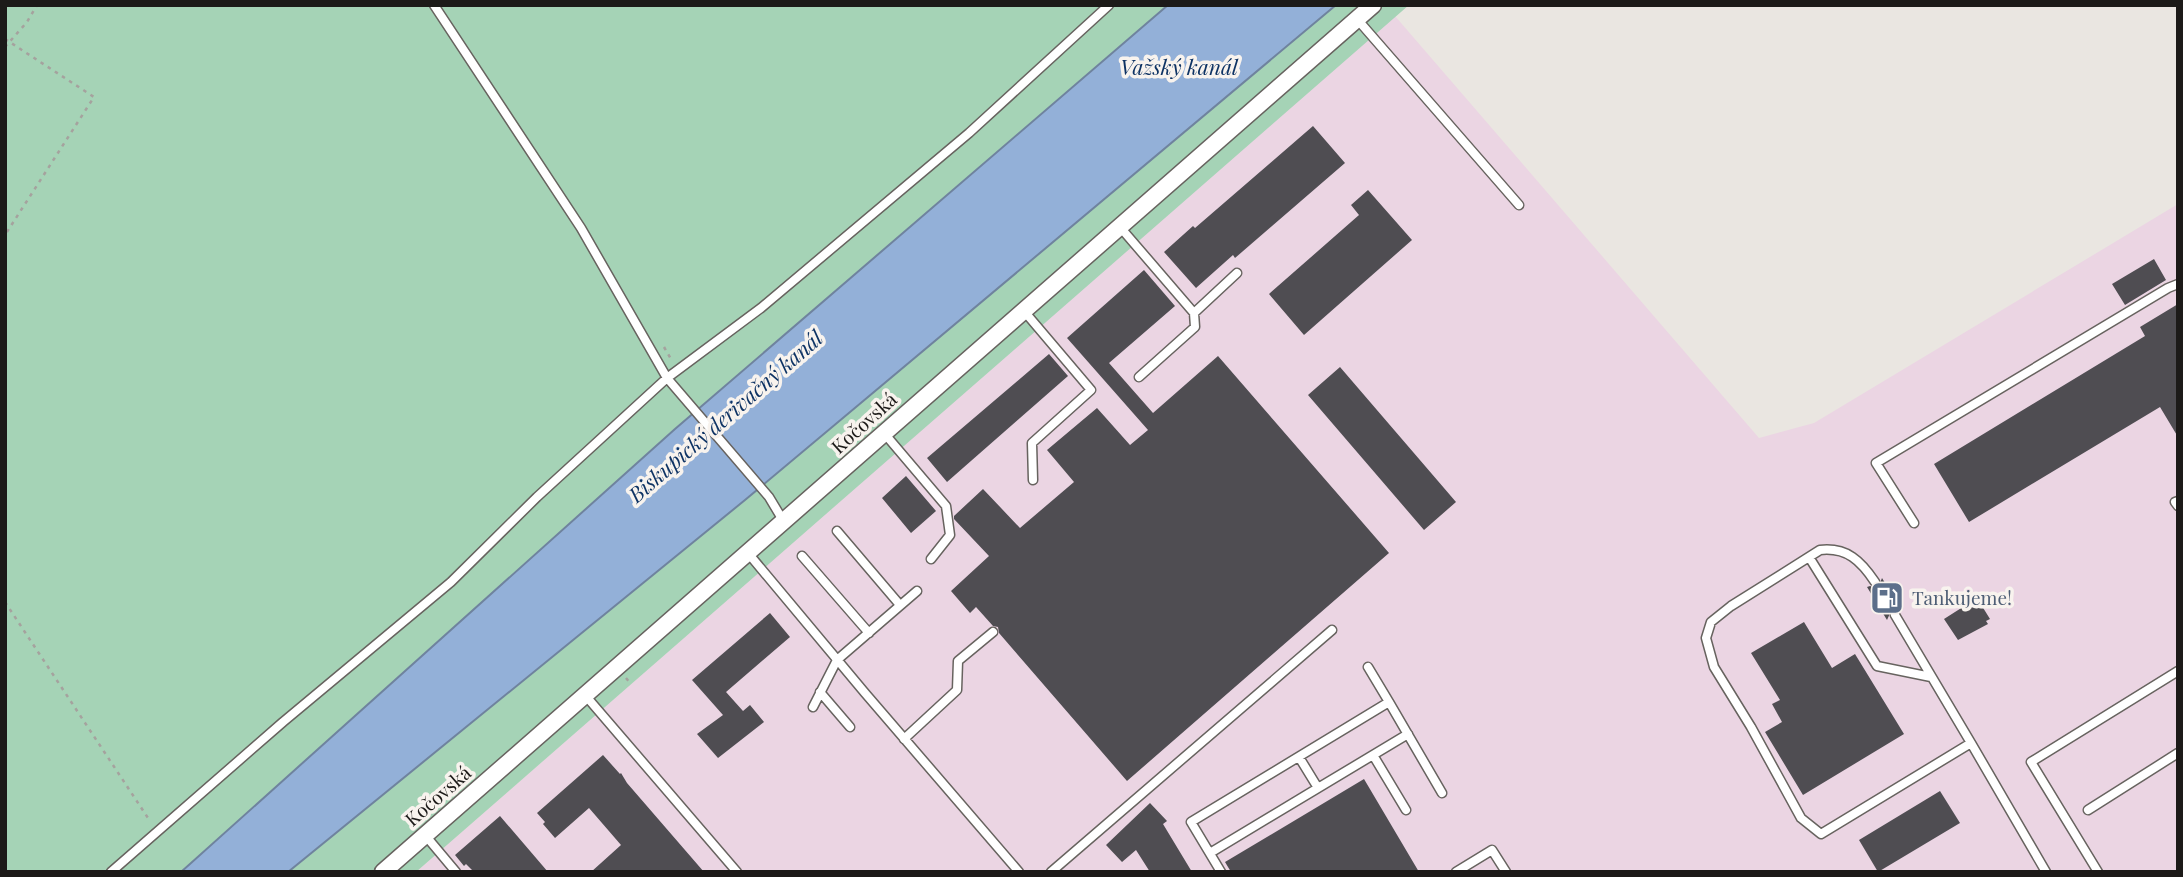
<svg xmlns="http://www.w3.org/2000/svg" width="2183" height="877" font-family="'Playfair Display',serif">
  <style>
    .industrial { fill: #ebd5e3 }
    .green { fill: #a5d3b6 }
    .water { fill: #93b0d8; stroke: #6f839e; stroke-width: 2 }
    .building { fill: #4f4d52 }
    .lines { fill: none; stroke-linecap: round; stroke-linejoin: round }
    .service-casing { stroke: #67635f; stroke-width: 11 }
    .minor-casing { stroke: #67635f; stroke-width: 19 }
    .path { stroke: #a5a29e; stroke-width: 2.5; stroke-dasharray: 3.5 5; stroke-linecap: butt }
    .service { stroke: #fff; stroke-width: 8 }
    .minor { stroke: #fff; stroke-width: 16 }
    .labels { text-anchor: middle; stroke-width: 7; stroke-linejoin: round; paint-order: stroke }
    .street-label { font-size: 19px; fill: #1c1a18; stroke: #f8f3ee }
    .service-label { font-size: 19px; fill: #4e5e75; stroke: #f8f3ee; text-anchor: start }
    .water-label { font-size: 21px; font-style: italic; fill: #0e3364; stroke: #f8f3ee }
  </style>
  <rect width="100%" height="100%" fill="#eae6e1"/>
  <!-- industrial -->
  <path class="industrial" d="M1395,16l364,422 55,-15 364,-219v668h-1762z"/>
  <!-- green -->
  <path class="green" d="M5,5h1163l-493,424 -494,443h-176z
    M1336,5h73l-993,867h-128l457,-372z"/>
  <!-- water -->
  <path class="water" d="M1168,5h168l-591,495 -457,372h-107l494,-443z"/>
  <!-- building -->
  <path class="building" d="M1313,126l32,37 -110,95 -2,-3 -37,33 -32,-36 29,-26 2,2z
    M1368,190l44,50 -108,95 -35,-41 90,-79 -8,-10z
    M2154,259l12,21 -41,25 -13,-21z
    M1144,270l31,36 -66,57 44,50 65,-57 171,197 -262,228 -128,-148 -1,-6 -5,-1 -17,-19 -6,6 -19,-22 38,-35 -35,-37v-3l29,-27 37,39 54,-46 -27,-32 50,-42 33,37 18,-15 -81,-92z
    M2178,304v133l-18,-30 -191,115 -35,-58 211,-128 -5,-9z
    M1049,354l19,22 -121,106 -20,-24z
    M1340,367l116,135 -32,28 -116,-135z
    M906,476l30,35 -25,22 -29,-35z
    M1882,578l20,33 -10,-2 -5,11 -20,-33 3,-1 8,2z
    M1977,598l13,21 -4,2 2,3 -30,16 -14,-21z
    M770,613l20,24 -64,55 17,19 7,-6 14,17 -46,36 -21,-24 26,-19 -31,-35z
    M1804,622l28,46 23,-14 49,80 -101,61 -38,-63 17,-10 -10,-18 8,-4 -29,-47z
    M603,755l17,19 1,-1 6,10 77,89h-113l30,-27 -32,-37 -34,30 -12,-14 2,-2 -8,-9z
    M1364,779l55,93h-188l-6,-10z
    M1940,791l20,32 -82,49 -19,-32z
    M1150,803l17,18 -4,3 29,48h-42l-14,-22 -14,12 -16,-17z
    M500,816l48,56h-74l-8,-8 -2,2 -9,-11z"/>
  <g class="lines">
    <defs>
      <path id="service" d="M434,5l147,223 86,150 102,119 15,25
        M1357,19l162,186
        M1120,227l74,86 43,-40
        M1024,311l67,79 -59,53 1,37
        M1139,377l56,-50 -1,-14
        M884,433l62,73 4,29 -19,24
        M2178,501l-3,1 3,4
        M1914,523l-38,-60 292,-175 10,-4
        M837,531l63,74
        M748,553l117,140 154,179
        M802,556l67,77
        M1809,557l68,109 54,11
        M1875,582c-14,-21 -28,-35 -55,-32l-89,56 -20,16 -5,16 8,29 37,60 50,91 20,16 150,-91 75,129
        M1895,615l76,128
        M820,692l30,35
        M585,695l152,177
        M1389,702l53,91
        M813,707l24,-47 80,-69
        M904,739l53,-49 1,-29 35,-29
        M1373,755l33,55
        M1299,757l19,31 90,-54
        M2088,810l90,-57
        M425,835l31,37
        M1210,853l108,-65
        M111,872l172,-150 168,-140 86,-85 130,-119 94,-70 208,-175 140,-128
        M1051,872l281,-242
        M1221,872l-30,-50 198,-120 -21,-35
        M1456,872l36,-22 14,22
        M2098,872l-67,-110 147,-91"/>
      <path id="minor" d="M383,872l990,-867"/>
    </defs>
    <!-- service casing -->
    <use href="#service" class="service-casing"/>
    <!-- minor casing -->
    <use href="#minor" class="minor-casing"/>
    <!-- path -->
    <path class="path" d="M5,39l89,58 -89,138
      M5,47l22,-25 10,-17
      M664,347l7,12
      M5,602l145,219
      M626,678l5,6"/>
    <!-- service -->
    <use href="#service" class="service"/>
    <!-- minor -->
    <use href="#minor" class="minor"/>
  </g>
  <!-- icons -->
  <defs>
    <symbol id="fuel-square" viewBox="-11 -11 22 22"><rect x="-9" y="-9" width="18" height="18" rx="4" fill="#5c6f8a" stroke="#f8f3ee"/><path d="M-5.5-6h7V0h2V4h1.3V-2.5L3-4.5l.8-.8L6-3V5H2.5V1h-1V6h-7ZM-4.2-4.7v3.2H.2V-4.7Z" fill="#fff"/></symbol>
  </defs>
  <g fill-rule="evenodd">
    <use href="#fuel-square" x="1868" y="579" width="38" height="38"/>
  </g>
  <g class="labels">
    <!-- street labels -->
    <g class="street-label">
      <text transform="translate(864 423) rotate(-42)" y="7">Kočovská</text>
      <text transform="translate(438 796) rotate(-41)" y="7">Kočovská</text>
    </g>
    <!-- service labels -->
    <g class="service-label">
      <text x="1912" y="605">Tankujeme!</text>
    </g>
    <!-- water labels -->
    <g class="water-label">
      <text x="1179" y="75">Važský kanál</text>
      <text transform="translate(726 417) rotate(-41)" y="7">Biskupický derivačný kanál</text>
    </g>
  </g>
  <!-- border -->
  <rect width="2183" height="877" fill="none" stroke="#1c1a18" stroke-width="14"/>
</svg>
